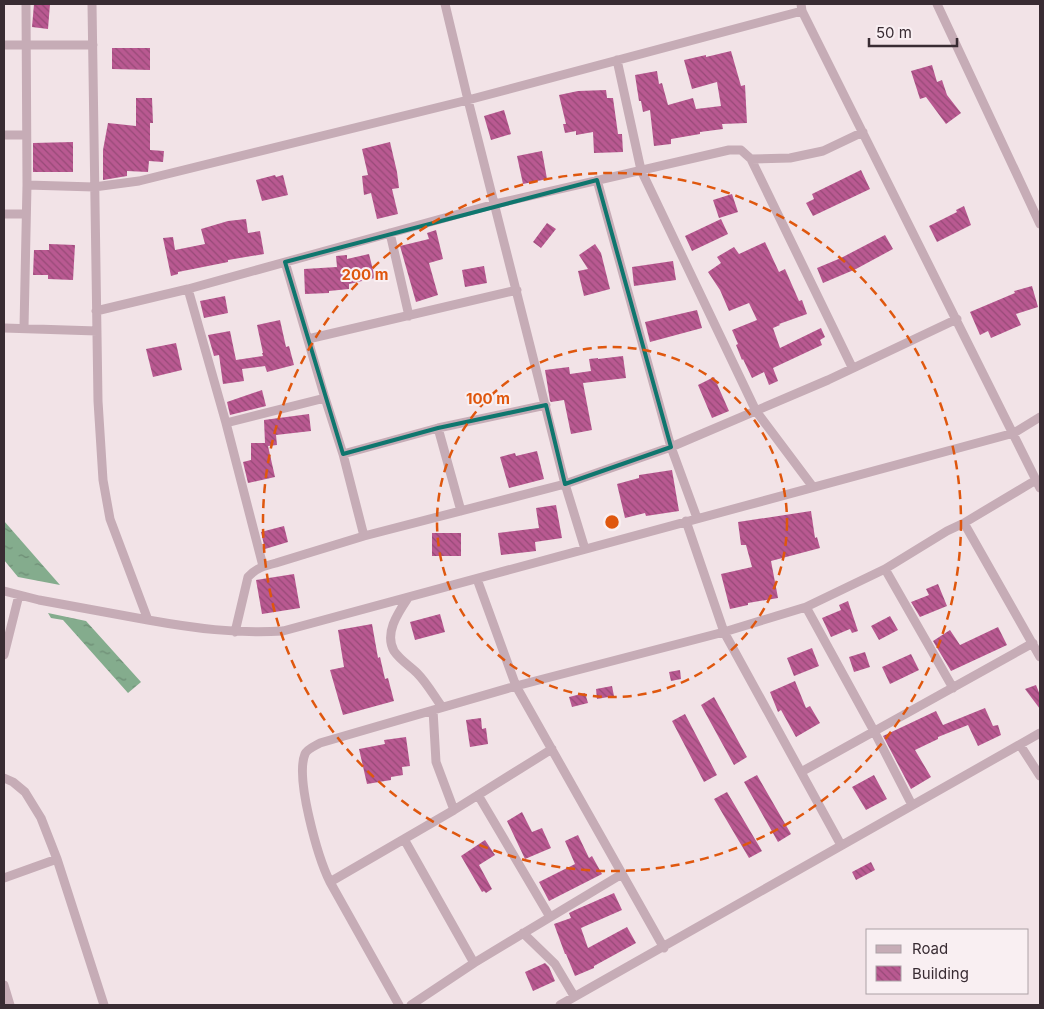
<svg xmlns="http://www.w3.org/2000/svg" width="1044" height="1009" font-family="Inter,sans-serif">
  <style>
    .water { fill: url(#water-ripples) }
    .building { fill: url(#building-back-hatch) }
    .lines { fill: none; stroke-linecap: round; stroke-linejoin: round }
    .street { stroke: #c6acb6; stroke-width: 9 }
    .marked { fill: none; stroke: #0f766e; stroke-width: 4; stroke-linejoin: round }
    .ring { fill: none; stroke: #df570e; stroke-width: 2.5; stroke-dasharray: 9 6 }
    .centre { fill: #df570e; stroke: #f9eff2; stroke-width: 2.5 }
    .ring-label { font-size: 15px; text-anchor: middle; font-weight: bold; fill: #df570e; stroke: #f9eff2; stroke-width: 4; stroke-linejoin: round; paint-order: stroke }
  </style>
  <defs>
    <pattern id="water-ripples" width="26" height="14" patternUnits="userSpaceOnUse" patternTransform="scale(1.25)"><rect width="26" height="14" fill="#84ac8d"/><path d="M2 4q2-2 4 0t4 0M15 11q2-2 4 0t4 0" fill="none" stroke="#6d8c74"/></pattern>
    <pattern id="building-back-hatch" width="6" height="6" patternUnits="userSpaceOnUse" patternTransform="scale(1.25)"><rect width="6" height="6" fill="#b95991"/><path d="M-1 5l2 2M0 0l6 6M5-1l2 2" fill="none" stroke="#974a77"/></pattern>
  </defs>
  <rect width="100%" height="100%" fill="#f2e3e7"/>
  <!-- water -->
  <path class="water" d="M4,521l56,64 -42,-8 -14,-17z
    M48,613l38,8 55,61 -13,11 -65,-73 -12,-2z"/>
  <!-- building -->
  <path class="building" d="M34,4h16l-2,25 -16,-2z
    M112,48h38v22l-38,-1z
    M731,51l10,35 4,-1 2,38 -25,1 1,5 -23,3v2l-29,5v5l-17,2 -4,-36 -7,2 -2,-11h-2l-4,-26 22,-4 2,13 3,-1 6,22 25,-7 3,11 25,-3 -4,-24 -25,7 -8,-29 22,-5v2z
    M932,65l5,17 5,-2 5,15 14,18 -15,11 -20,-27 -6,2 -9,-28z
    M606,90l1,8h6l5,36h4l1,18 -29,1 -1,-21 -17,3v-4l-11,2 -2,-9h3l-7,-29 19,-4z
    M136,98h16l1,25h-3v27l14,1 -1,11 -14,-1 -1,11 -21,-1v5l-24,4v-30l5,-27 28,3z
    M504,110l7,24 -20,6 -7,-24z
    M73,142v30h-40v-29z
    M390,142l7,30 2,16 -7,1 6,25 -21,5 -6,-26 -7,2 -2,-19 6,-1 -6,-26z
    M542,151l5,28 -24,5 -6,-28z
    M861,170l9,19 -57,27 -7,-13 8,-4 -2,-5z
    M275,175l1,2 7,-2 5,20 -26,6 -6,-21z
    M732,194l6,18 -19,6 -6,-18z
    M964,206l7,19 -34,17 -8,-16 28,-14 -1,-2z
    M246,219l2,14 12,-2 4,23 -36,6v2l-50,10v2l-7,2 -8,-38 10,-1 2,13 30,-6 -4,-15 27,-8z
    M721,219l7,15 -36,17 -7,-15z
    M547,223l9,6 -15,19 -8,-6z
    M436,230l7,29 -14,4 9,32 -22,7 -16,-56 29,-7 -2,-6z
    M885,235l8,14 -37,20 -33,14 -6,-15 24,-10z
    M765,242l14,30 6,-3 14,32 3,-1 5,14 -28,10 1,1 -7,3 7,20 41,-20 4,9 -5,3 2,5 -49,23 5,13 -9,4 -5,-13 -12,6 -9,-19 -1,1 -6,-15 2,-1 -6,-14 25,-10 -8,-17 -20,8 -9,-21 -12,-18 13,-9 -4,-6 17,-10 5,7z
    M49,244l26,1 -2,35 -25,-1v-4h-15l1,-25h15z
    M595,244l6,9 9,36 -26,7 -6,-25 10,-2 -9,-14z
    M369,254l6,24 -26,6v5l-20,2v2l-24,1 -1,-25 33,-2 -1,-11 11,-1v4z
    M673,261l3,19 -42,6 -2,-19z
    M484,266l3,17 -22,4 -3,-17z
    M1032,286l6,21 -22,7 5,11 -30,13 -3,-7 -8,4 -10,-23 45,-19 -1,-2z
    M225,296l3,17 -24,5 -4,-17z
    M697,310l5,18 -52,14 -5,-20z
    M280,320l6,27 3,-1 5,19 -27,7 -2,-6 -23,3 2,12 -21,3 -4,-29 -5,1 -6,-21 22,-4 6,29 27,-4 -1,-3h1l-6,-28z
    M176,343l6,27 -29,7 -7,-28z
    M623,356l3,22 -43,5 9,47 -21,4 -7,-34 -13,2 -1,-1 -5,-31 24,-3 1,7 21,-3 -2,-12 9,-1v1z
    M714,377l15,34 -17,7 -14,-33z
    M262,390l4,16 -36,9 -3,-13z
    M309,414l2,17 -35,4 1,10 -9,1 7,31 -27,6 -5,-21 8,-2v-17h14l-1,-23z
    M537,451l7,28 -35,9 -9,-31 15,-4 1,3z
    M672,470l7,41 -33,5 -1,-3 -20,5 -8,-34 22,-6v-3z
    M556,505l6,33 -27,4 1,9 -35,4 -3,-22 41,-5 -3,-20z
    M811,511l4,27 2,-1 3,11 -49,13 7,37 -30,5v2l-18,4 -9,-35 31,-7 -6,-22h-5l-3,-23z
    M284,526l4,16 -23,7 -4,-17z
    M432,533h29v23h-29z
    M294,574l6,34 -38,6 -6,-34z
    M938,584l9,22 -27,11 -9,-15 18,-7 -3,-6z
    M848,601l10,30 -6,2 -2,-4 -19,8 -9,-19 19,-8 -2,-5z
    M440,614l5,18 -30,8 -5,-18z
    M890,616l8,14 -19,10 -8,-14z
    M372,624l6,34 2,-1 5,22 3,-1 6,23 -51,14 -13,-45 14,-3 -6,-37z
    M998,627l9,18 -56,26 -18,-30 17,-11 10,15z
    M812,648l7,18 -25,10 -7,-18z
    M865,652l5,15 -16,5 -5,-15z
    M911,654l8,16 -29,14 -8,-17z
    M680,670l1,9 -10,2 -2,-9z
    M795,681l11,27 4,-2 10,17 -24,14 -15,-27 -3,2 -8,-20z
    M1036,685l4,10v14l-15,-20z
    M612,686l2,10 -17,3 -1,-10z
    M585,693l3,10 -16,4 -3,-10z
    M714,697l33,60 -13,8 -33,-60z
    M985,708l8,18 5,-1 3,10 -23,11 -10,-21 -30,12v2l-23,11 16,27 -20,12 -28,-53 53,-25 7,14z
    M685,714l32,61 -13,7 -32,-61z
    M481,718l1,11 4,-1 2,16 -18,3 -4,-27z
    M406,737l4,29 -8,1 1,8 -12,2v3l-24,4 -8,-35 26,-5 -1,-4z
    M757,775l34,59 -13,8 -34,-60z
    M874,775l13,24 -21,11 -14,-23z
    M727,792l35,59 -13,7 -35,-59z
    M522,812l10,20 10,-4 9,20 -26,11 -18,-38z
    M578,835l11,23 3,-2 10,18 -53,27 -10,-19 36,-18 -10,-23z
    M485,840l10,15 -16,10 13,24 -6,4 -2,-2 -2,1 -21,-36z
    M871,862l4,8 -19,10 -4,-8z
    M614,893l8,17 -41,18 7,20 39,-21 9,16 -42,23v2l-19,8 -9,-22h-1l-11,-30 17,-6 -2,-5 6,-3z
    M545,963l4,4 6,14 -22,10 -8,-19z"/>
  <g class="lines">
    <!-- street -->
    <path class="street" d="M92,4l6,397 5,79 7,39 38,101c45,8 88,14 135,11l731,-198 26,-16
      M445,4l23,96 97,384 20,65
      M801,4l1,7 238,477
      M937,4l103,220
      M4,45h89
      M617,60l24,110 115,241 57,76
      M4,135h22
      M751,159l39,-1 33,-7 40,-19
      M597,180l74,267 26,71
      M27,185l67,2 45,-6 329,-81 334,-89
      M4,214h21
      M390,233l19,83
      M285,262l40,136 18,56
      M96,311l92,-22
      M4,328l93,3
      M24,328l3,-143 -1,-181
      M308,339l209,-49
      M226,423l99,-25
      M438,428l23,83
      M686,521l38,111 117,213
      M964,523l72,-43
      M364,536l-21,-82 95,-26 108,-23
      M263,566l-37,-143 -38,-134 307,-85 234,-54h12l10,9 101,208
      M885,569l68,119
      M477,579l39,107 148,262
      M4,591l35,9 109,20
      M408,598c-10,15 -24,35 -14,53 6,9 16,15 23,22 10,10 17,23 25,34
      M806,607l68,124 38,74
      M235,632l13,-55c8,-9 16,-11 28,-14l88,-27 201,-52 106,-37 157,-67 129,-61
      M4,655l15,-60
      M433,710l3,52 18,48
      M1020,745l20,31
      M801,772l232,-129
      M4,778l9,4 12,10 16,26 16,41 47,146
      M478,795l72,122
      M404,839l70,124
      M4,878l53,-19
      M330,882l124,-72 98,-61
      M523,933l32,31 19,32
      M4,985l6,20
      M399,1005l-69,-123c-12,-24 -35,-104 -25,-128 2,-5 10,-8 15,-11l196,-57 208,-54 82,-25 79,-38 62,-38 17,-8 76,134
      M411,1005l63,-42 148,-89
      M560,1005l480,-272"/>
  </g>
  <!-- marked area -->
  <path class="marked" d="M597,180l74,267 -106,37 -19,-79 -108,23 -95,26 -58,-192z"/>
  <!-- distance rings -->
  <g class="ring">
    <circle cx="612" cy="522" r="175"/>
    <circle cx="612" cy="522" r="349"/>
  </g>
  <circle cx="612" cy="522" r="8" class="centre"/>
  <g class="ring-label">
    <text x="365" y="280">200 m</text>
    <text x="488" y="404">100 m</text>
  </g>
  <!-- border -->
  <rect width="1044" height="1009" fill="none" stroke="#392c33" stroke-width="10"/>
  <!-- legend -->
  <rect x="866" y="929" width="162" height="65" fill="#f9eff2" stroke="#aca1a6"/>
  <rect x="876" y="945" width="25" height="8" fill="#c6acb6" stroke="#aca1a6"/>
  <text x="912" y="954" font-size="15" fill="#392c33">Road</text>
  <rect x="876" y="966" width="25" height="15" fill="url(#building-back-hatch)" stroke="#aca1a6"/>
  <text x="912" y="979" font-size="15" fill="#392c33">Building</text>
  <!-- scale -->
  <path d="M869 38v8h88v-8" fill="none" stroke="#392c33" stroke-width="2.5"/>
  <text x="876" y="38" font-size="15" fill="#392c33" stroke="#f9eff2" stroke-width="4" paint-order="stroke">50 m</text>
</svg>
